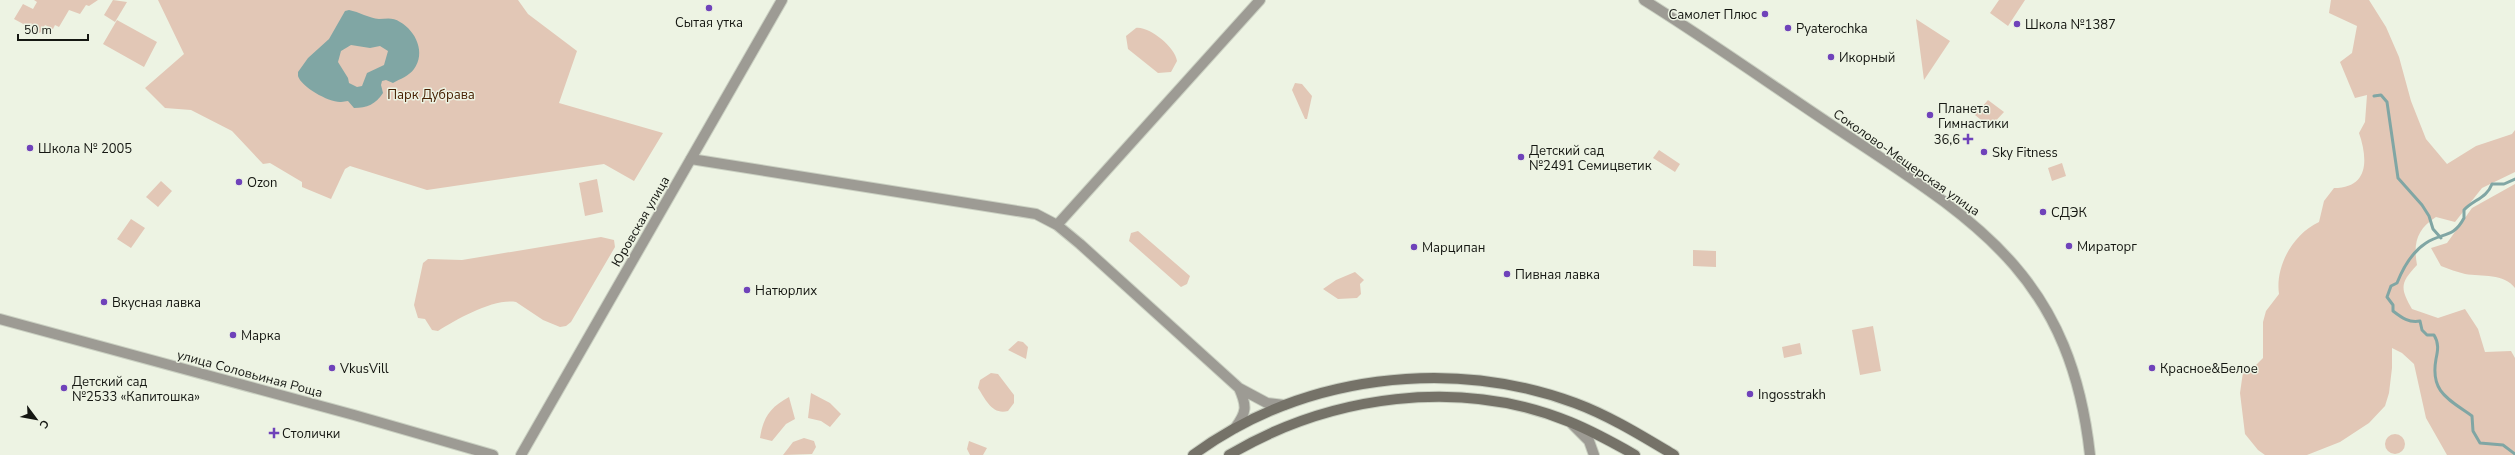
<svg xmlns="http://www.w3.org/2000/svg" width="2515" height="455" font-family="'Nunito Sans',sans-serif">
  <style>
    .green { fill: #e2c7b6 }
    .water { fill: #80a6a4; fill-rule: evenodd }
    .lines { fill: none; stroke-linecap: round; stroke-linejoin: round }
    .stream { stroke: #80a6a4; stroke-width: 3 }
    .minor-casing { stroke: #cad0c2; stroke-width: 12 }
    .tertiary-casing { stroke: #cad0c2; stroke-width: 12 }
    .secondary-casing { stroke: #cad0c2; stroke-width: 12 }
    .minor { stroke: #9d9b94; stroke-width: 10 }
    .tertiary { stroke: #9d9b94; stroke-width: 10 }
    .secondary { stroke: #757268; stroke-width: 10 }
    .poi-dot { fill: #6f42ba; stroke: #edf3e3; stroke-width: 1.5 }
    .labels { text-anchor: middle; stroke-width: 3; stroke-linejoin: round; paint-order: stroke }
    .poi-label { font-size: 13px; fill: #151712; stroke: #edf3e3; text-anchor: start }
    .park-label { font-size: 13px; fill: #472102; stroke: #edf3e3 }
    .street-label { font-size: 13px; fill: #151712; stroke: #edf3e3 }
  </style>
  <rect width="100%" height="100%" fill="#edf3e3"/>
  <!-- green -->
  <path class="green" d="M34,0h64l-9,6 -3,-1 -6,9 -11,-4 -10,17 -4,-2 -2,4 -8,-4 -5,8 -26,-14 9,-15 10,5 4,-7z
    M113,0l14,2 -12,20 -11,-7z
    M158,0h360l10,14 49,37 -18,52 104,30 -29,48 -30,-17 -177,26 -77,-24 -5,3 -14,30 -29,-12v-5l-32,-19 -7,1 -31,-33 -41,-21 -26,-2 -20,-20 39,-34z
    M1999,0h26l-17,26 -18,-13z
    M2331,0h38l17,27 13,30 12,44 15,38 21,25 29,-18 36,-12 3,-4v42l-33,16 -27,34 -19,-5c-19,12 -23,26 -19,48 -17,18 -17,23 -5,44l26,9 27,-9 13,20 7,23 26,-1 4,7v97h-68l-21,-37 -12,-54 -12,-11 -10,-5v20l-3,25 -4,13 -16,17 -29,19 -33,13h-42l-7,-5 -13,-16 -5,-41 3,-21 10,-4 10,-10v-36l3,-11 13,-17c-4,-28 14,-60 40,-72l5,-21 10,-13c35,0 34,-29 25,-55l6,-11 2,-27 -12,3 -15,-36 12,-9 5,-27 -28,-13z
    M1916,19l34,22 -26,39z
    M117,20l40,22 -13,25 -41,-23z
    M1136,28c13,-2 39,19 41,33l-6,11 -13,1 -30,-24 -2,-13z
    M1295,83l7,1 10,12 -5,23h-2l-13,-29z
    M1988,100l16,12 -14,15 -15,-12z
    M1659,150l21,14 -5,8 -22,-14z
    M2062,163l4,13 -14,5 -4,-13z
    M597,179l6,33 -18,4 -6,-33z
    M161,181l11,10 -14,16 -12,-10z
    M2515,184v104c-11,-15 -33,-11 -50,-14 -8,-2 -16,-5 -24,-8l-10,-18 16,-5 25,-35z
    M131,219l14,9 -14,20 -14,-9z
    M1138,231l52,45 -3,8 -6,3 -52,-46 2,-8z
    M601,237l13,3 1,7 -44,75 -5,4 -6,1 -17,-7 -27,-18c-22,-4 -59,17 -78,29l-6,-1 -7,-11 -7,-1 -4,-13 9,-42 5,-4 34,1z
    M1693,250l23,1v16l-23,-1z
    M1355,272l9,8 -4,4 1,10 -4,4 -19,1 -15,-10 13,-9z
    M1873,326l8,45 -21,4 -8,-45z
    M1018,341l5,1 5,5 -2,12 -18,-9z
    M1800,343l2,11 -18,4 -2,-11z
    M991,373l7,1 16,21v8l-6,8c-16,4 -22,-11 -30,-23l2,-8z
    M811,393l19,10 11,11 -11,13 -9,-6 -13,-3z
    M789,397l6,22 -9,5 -14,17 -12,-3c3,-20 10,-31 29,-41z
    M2385 444a10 10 0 1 1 20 0a10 10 0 1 1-20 0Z
    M804,438l10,3 2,6 -4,7 -29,1 10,-13z
    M969,441l18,7 -4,7h-13l-3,-6z"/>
  <!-- water -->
  <path class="water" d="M349,10c10,2 20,8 30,9 7,0 14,-2 21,3 16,9 26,31 14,47 -5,7 -14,10 -21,14l-7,-3 -4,1 -1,4 2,8c-7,11 -16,15 -29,15l-6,-7c-3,0 -4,1 -7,1 -11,1 -40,-15 -43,-26v-4l10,-14 21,-19 16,-28zM351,45l19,3 10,-2 8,5 -4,14 -17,8 -5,13 -5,1 -8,-4 -1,-5 -10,-16 3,-11z"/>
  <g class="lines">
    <!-- stream -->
    <path class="stream" d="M2374,96l7,-1 6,7 11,76 24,27 7,11 4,13 8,9
      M2515,179l-11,5h-12c-5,14 -19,16 -28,26v8c-11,21 -22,14 -38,25 -14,9 -23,25 -29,40l-6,3 -4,11 6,8v6c9,7 16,12 27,10l2,9 5,5h7c5,8 4,15 2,24 -6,33 12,40 36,57l1,15 7,12 23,2 12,9"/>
    <defs>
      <path id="minor" d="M691,159l345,55 21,11 23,19 159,144 28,15 17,2
        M1057,225l203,-225
        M0,319l354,96 139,40
        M1572,424l17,17 5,14
        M1235,428c12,-16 12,-22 4,-40"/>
      <path id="tertiary" d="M1644,0c64,40 126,84 189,126 140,93 237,146 257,329
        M521,455l261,-455"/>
      <path id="secondary" d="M1193,455c109,-80 256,-98 382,-52 35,13 67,33 99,52
        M1229,455c101,-60 231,-78 341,-33 22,9 44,21 65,33"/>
    </defs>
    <!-- minor casing -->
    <use href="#minor" class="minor-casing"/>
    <!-- tertiary casing -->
    <use href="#tertiary" class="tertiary-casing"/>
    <!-- secondary casing -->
    <use href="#secondary" class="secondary-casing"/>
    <!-- minor -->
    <use href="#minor" class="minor"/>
    <!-- tertiary -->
    <use href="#tertiary" class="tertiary"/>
    <!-- secondary -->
    <use href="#secondary" class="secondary"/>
  </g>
  <!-- markers -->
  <g class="poi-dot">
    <circle cx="709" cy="8" r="4"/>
    <circle cx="1765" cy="14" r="4"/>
    <circle cx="2017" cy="24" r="4"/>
    <circle cx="1788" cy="28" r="4"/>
    <circle cx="1831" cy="57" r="4"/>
    <circle cx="1930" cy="115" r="4"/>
    <path d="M1966 133h4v4h4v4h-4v4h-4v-4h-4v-4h4z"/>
    <circle cx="30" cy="148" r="4"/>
    <circle cx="1984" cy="152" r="4"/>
    <circle cx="1521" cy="157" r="4"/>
    <circle cx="239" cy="182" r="4"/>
    <circle cx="2043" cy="212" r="4"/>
    <circle cx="2069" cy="246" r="4"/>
    <circle cx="1414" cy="247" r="4"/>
    <circle cx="1507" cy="274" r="4"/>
    <circle cx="747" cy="290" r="4"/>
    <circle cx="104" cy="302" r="4"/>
    <circle cx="233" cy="335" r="4"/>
    <circle cx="332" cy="368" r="4"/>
    <circle cx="2152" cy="368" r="4"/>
    <circle cx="64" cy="388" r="4"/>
    <circle cx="1750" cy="394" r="4"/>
    <path d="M272 427h4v4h4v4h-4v4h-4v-4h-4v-4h4z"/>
  </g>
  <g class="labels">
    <!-- poi labels -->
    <g class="poi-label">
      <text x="1757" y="19" text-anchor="end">Самолет Плюс</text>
      <text x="709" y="27" text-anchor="middle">Сытая утка</text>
      <text x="2025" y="29">Школа №1387</text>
      <text x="1796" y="33">Pyaterochka</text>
      <text x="1839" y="62">Икорный</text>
      <text x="1938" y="113">Планета<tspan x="1938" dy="15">Гимнастики</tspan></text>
      <text x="1960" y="144" text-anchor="end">36,6</text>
      <text x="38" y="153">Школа № 2005</text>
      <text x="1529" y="155">Детский сад<tspan x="1529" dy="15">№2491 Семицветик</tspan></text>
      <text x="1992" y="157">Sky Fitness</text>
      <text x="247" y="187">Ozon</text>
      <text x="2051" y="217">СДЭК</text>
      <text x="2077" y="251">Мираторг</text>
      <text x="1422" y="252">Марципан</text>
      <text x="1515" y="279">Пивная лавка</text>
      <text x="755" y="295">Натюрлих</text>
      <text x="112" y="307">Вкусная лавка</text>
      <text x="241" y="340">Марка</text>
      <text x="340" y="373">VkusVill</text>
      <text x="2160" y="373">Красное&amp;Белое</text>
      <text x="72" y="386">Детский сад<tspan x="72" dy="15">№2533 «Капитошка»</tspan></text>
      <text x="1758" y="399">Ingosstrakh</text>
      <text x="282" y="438">Столички</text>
    </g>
    <!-- park labels -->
    <g class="park-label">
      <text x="431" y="99">Парк Дубрава</text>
    </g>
    <!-- street labels -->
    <g class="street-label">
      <text transform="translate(1907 162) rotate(35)" y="5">Соколово-Мещерская улица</text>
      <text transform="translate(640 221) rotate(-60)" y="5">Юровская улица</text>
      <text transform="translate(250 373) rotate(15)" y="5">улица Соловьиная Роща</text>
    </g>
  </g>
  <!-- north arrow -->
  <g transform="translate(36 419) rotate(122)" stroke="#edf3e3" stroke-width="3" paint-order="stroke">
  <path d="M0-3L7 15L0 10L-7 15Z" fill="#151712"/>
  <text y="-6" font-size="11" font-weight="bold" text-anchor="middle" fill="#151712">С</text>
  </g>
  <!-- scale -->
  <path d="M18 34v6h70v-6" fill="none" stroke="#151712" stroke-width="2"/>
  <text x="24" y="34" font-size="12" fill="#151712" stroke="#edf3e3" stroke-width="3" paint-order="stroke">50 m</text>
</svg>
